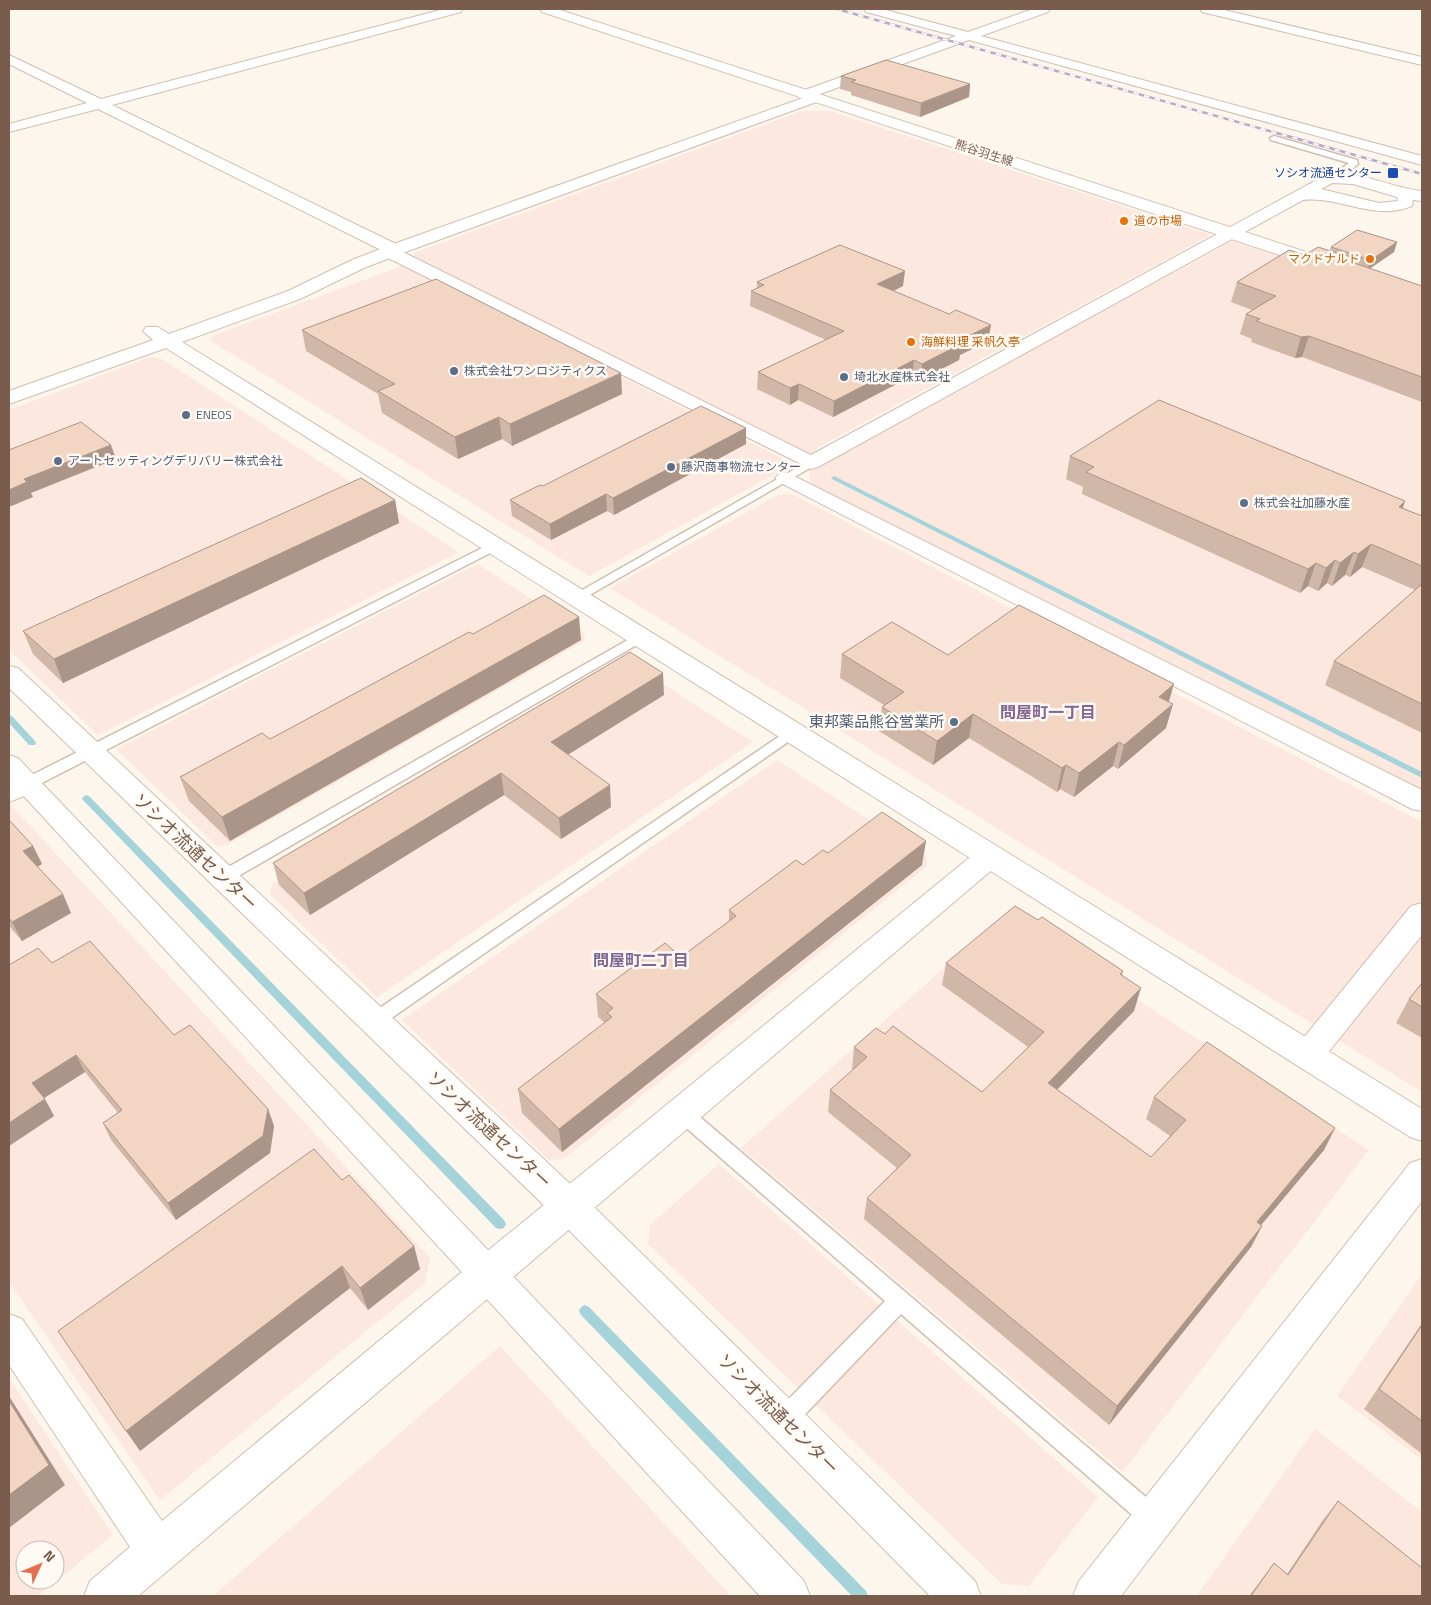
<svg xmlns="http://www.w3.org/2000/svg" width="1431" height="1605" font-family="'Titillium Web','Noto Sans JP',sans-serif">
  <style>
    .commercial { fill: #fde8e0; fill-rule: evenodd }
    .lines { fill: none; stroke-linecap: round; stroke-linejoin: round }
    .stream { fill: #a5d3da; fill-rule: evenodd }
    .service-casing { stroke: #d1beb0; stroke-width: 3 }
    .minor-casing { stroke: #d1beb0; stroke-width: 2 }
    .tertiary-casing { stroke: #d1beb0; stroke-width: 2 }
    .secondary-casing { stroke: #d6c0b0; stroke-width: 2 }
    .service { fill: #fff; fill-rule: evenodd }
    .minor { fill: #fff; fill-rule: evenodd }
    .tertiary { fill: #fff; fill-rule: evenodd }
    .secondary { fill: #fff; fill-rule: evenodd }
    .rail-casing { stroke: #b9a8c9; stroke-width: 2.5 }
    .rail { stroke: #fffaf3; stroke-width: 2; stroke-dasharray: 5.5; stroke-linecap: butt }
    .wall { fill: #d1b7a8 }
    .shaded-wall { fill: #aa9588 }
    .building { fill: #f3d5c3; stroke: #aa9588 }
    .transit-dot { fill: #1a4fb4; stroke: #fffaf3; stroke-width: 2 }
    .food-dot { fill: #e8710a; stroke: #fffaf3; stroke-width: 2 }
    .service-dot { fill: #5c6f8a; stroke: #fffaf3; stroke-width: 2 }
    .labels { text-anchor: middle; stroke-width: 5; stroke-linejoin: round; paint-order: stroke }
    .far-street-label { font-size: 12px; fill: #7a5c4d; stroke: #fffaf3 }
    .far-transit-label { font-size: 12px; fill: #164399; stroke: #fffaf3; text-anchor: end }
    .far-food-label { font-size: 12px; fill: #c56008; stroke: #fffaf3; text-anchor: start }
    .far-service-label { font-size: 12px; fill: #4e5e75; stroke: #fffaf3; text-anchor: start }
    .service-label { font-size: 15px; fill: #4e5e75; stroke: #fffaf3; text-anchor: end }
    .neighbourhood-label { font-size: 16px; font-weight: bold; fill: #846695; stroke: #fffaf3 }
    .near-street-label { font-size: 18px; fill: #7a5c4d; stroke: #fffaf3 }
  </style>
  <rect width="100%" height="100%" fill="#fdf6ec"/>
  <!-- commercial -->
  <path class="commercial" d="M802,111h28l381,124 -396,214 2,1 -10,5 -393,-198v-4z
    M1233,241l189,64v492l-611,-312 -2,-14z
    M402,266l385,195 -1,7 -197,108 -378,-235 1,-5z
    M150,357l12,2 297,193 -361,183 -89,-85v-240z
    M792,494l630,328v270l-812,-504 168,-93z
    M478,564l107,70 -1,7 -357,204 -10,1 -101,-97z
    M629,662l124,80 -376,255 -107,-103 2,-10 354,-213z
    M777,760l150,97 -1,10 -362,292 -15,1 -147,-140z
    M10,804l420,454 -5,25 -265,217 -151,-218z
    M1013,919l356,231 -246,322 -382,-324 257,-228z
    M719,1164l379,333 -69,89 -27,-2 -354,-340 2,-19z
    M1422,1274v186l-85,-64z
    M500,1346l231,250h-518z
    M9,1378l104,157 -75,61h-29zM25,1550h30v30h-30z
    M1315,1429l107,83v84h-225z"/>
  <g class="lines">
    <!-- stream -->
    <path class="stream" d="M834,476l588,296v6l-590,-299 -1,-1z
      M9,715l3,1 23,25 1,2 -1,2h-6l-20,-22z
      M86,795l3,1 415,424 2,4 -2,4 -4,1 -4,-1 -413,-428 -1,-2z
      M585,1305l4,2 277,284 2,5h-16l-271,-281 -2,-4 2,-4z"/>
    <defs>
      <path id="service" d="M1274,136l83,24 1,4 -9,8 12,7 -4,2 -15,-6 -1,-6 8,-6 -78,-23 -1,-2z
        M811,460l4,1v4l-234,135h-10l-1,-3z
        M494,542l6,4 -2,3 -466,239 -5,1 -7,-5 2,-4z
        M640,633l7,4 -2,3 -417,242h-12l-2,-4 2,-4z
        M793,727l7,5 -2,3 -418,291 -6,2 -6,-2 -3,-5 3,-5z
        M681,1104l6,2 474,404 3,8 -3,8 -8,3 -8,-3 -244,-212 -109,114 -8,3 -8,-3 -3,-8 3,-8 109,-111 -210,-183 -3,-6 3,-6z"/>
      <path id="minor" d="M444,9h19l-2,3 -349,93 288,141 1,5 410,204 513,-279c33,-8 66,12 98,15v10l-9,-1 -1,6c-38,16 -71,-10 -109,-6l-485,267 -7,2 -427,-213 -1,-5 -285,-142 -89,23v-8l78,-21 -78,-39v-9l92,44zM1332,183l21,1 44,13 1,4 -19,2 -58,-14z
        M864,9h18l86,23 65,-23h17l-2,3 -67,24 441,120v9l-453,-125 -160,58h-10l-2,-3 2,-3 157,-56 -90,-24z
        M1200,9h20l202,48v8l-220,-53z
        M786,472l636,318v21l-10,-2 -633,-327 -4,-4 4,-4z
        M27,775l10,2 4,7 -4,7 -28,11v-20z
        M990,846l10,3 4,7 -4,7 -862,733h-54l6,-15 40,-34 -121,-182v-51l13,5 140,202 312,-259 506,-413z
        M1422,903v32l-103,129 -11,4 -11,-4 -5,-9 5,-9 114,-140z
        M1422,1159v42l-301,395h-48l6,-15 331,-418z"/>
      <path id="tertiary" d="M814,94l5,1 2,3 -2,3 -419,153 -36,14 -64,31 -118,43 1240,767v32l-12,-4 -1244,-789 -157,56v-13l144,-51 -10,-9 3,-4h12l11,7 119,-43 64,-31 36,-14z
        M9,666l9,2 564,527 393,386 6,15h-51l-374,-379 -547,-529z
        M9,755l9,3 786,823 6,15h-50l-751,-816z"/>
      <path id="secondary" d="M540,9h17l771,250 2,4 -2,4h-12l-774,-255z"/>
    </defs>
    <!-- service casing -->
    <use href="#service" class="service-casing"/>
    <!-- minor casing -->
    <use href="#minor" class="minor-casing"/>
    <!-- tertiary casing -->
    <use href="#tertiary" class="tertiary-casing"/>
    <!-- secondary casing -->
    <use href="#secondary" class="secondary-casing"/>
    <!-- service -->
    <use href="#service" class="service"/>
    <!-- minor -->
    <use href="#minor" class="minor"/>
    <!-- tertiary -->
    <use href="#tertiary" class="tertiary"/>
    <!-- secondary -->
    <use href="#secondary" class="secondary"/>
    <defs>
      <path id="rail" d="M837,9l585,165"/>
    </defs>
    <!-- rail casing -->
    <use href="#rail" class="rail-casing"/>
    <!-- rail -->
    <use href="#rail" class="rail"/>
  </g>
  <!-- wall -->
  <path class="wall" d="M841,76l129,8 -1,13 -49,20 -69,-22v-3l-11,-3z
    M1397,242l-3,10 -24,17 52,17v116l-120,-45 -7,1 -44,-16 1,-3 -12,-5 6,-20 6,-4 -21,-8 6,-20 68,-27 24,-4 2,-4z
    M757,282l146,4 -10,5 95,50 -28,14 -1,5 -39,20 -8,-4 -79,41 -35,-17 -8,5 -33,-16 1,-17 68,-32 -76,-34 1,-15 6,-3z
    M302,330l320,64 -110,52 -10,-7 -44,20 -76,-46 -4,-19 -72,-43z
    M746,444l-132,71 -7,-4 -56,29 -39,-24 -2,-16 33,-14z
    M1070,456l335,45 -2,7 19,8v217l-97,-48 9,-24 81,-71 -53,-23 -12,10 -5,-2 -13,11 -5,-3 -9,8 -10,-5 -8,7 -218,-99 1,-7 -17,-8z
    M395,500l4,23 -336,160 -30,-29 -10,-23z
    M473,634l108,6 -351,201 -41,-40 -9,-24 90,-38z
    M842,654l106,1 221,47 -3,26 -48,41 -5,-3 -39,31 -14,-8 -3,3 -88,-54 -36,27 -54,-34 3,-24 2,-2 -44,-27z
    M664,695l-96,59 43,53 -50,32 -57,-44 -194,120 -31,-30 -6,-22z
    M9,820l24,26 9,18 -5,3 34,46 -49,28 -13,-15z
    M828,853l94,12 -360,287 -40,-39 -4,-24 87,-66 -7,-6 -2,-23 85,-37 48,-36v-11l74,-45z
    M1038,920l85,51 -1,5 12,35 -77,79 94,67 19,-21 -24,-17 8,-22 181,31 -11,22 -63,75 1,1 -11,21 -142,178 -245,-206 3,-21 30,-30 -69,-56 2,-22 23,-20 -1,-1 2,-22 31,-13 97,58 46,-45 -86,-62 4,-22z
    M52,963l122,72 94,74 6,17 -4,27 -94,67 -65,-80 -8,-17 15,-10 -33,-41 -41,26 10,18 -45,30z
    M1422,983v55l-26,-15 13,-24z
    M342,1180l72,66 6,23 -52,41 -18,-22 -210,163z
    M1422,1323v131l-58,-45z
    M1338,1501l84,95h-173l25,-33 13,11 36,-54z"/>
  <!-- shaded-wall -->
  <path class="shaded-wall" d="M970,84l-1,13 -49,20 1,-14z
    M1397,242l-3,10 -27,18 4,-10z
    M905,271l-2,15 -28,14 2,-16z
    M991,325l-3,16 -28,14 -1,5 -39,20 2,-16 34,-22z
    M1309,336l-7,21 -7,1 6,-21z
    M914,360l-2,16 -79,41 1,-16z
    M621,373l1,21 -110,52 -2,-22z
    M799,384l-1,16 -8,5v-17z
    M499,417l3,22 -44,20 -3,-22z
    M746,428v16l-132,71 -1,-17z
    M111,445l5,14 -85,34 2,4 -24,10v-17l15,-11z
    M606,494l1,17 -56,29 -1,-16z
    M395,500l4,23 -336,160 -9,-24z
    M1405,501l-8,23 2,-17z
    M1371,544l-9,23 -12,10 8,-23z
    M1354,552l-9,23 -13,11 8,-23z
    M1335,560l-8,23 -9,8 8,-23z
    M1316,563l-8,23 -8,7 8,-24z
    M579,617l2,23 -351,201 -8,-24z
    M663,673l1,22 -111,69 -2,-22z
    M1174,684l-7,24 -8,-11z
    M1173,704l-7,24 -48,41 6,-24z
    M973,714l-4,24 -36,27 4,-24z
    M1119,742l-6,24 -39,31 5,-24z
    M1066,765l-6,24 -3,3 5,-24z
    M501,773l3,22 -194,120 -6,-22z
    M610,785l1,22 -50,32 -2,-21z
    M926,841l-4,24 -360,287 -3,-23z
    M33,846l9,18 -10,6 -9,-19z
    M63,894l8,19 -49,28 -10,-19z
    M1141,988l-7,23 -92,94 6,-22z
    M76,1055l9,17 -44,28 -9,-17z
    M45,1099l9,17 -45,30v-23z
    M268,1109l6,17 -4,27 -94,67 -8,-17z
    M1335,1128l-11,22 -78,93 11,-21z
    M1262,1226l-11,21 -142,178 8,-19z
    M414,1246l6,23 -52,41 -8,-22z
    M342,1266l8,22 -210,163 -14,-20z
    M9,1396l56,89 -56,43z"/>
  <!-- building -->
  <path class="building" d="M886,60l84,24 -49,19 -70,-21 5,-2 -15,-4z
    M1357,230l40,12 -26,18 -40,-13z
    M840,245l65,26 -28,13 72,30 7,-4 35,15 -35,17 5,2 -39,20 -8,-4 -80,41 -35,-17 -9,4 -32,-16 86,-41 -93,-40 13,-6 -7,-3z
    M1318,247l41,13 -5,3 68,23v91l-113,-41 -8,1 -45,-16 4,-2 -14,-5 30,-18 -39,-14 52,-32 16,5z
    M436,279l185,94 -111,51 -11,-7 -44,20 -77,-46 17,-7 -93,-54z
    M1159,400l246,101 -6,6 23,9v50l-51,-22 -13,10 -4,-2 -14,11 -5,-3 -9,8 -10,-5 -8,6 -222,-97 8,-5 -24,-11z
    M701,406l45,22 -133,70 -7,-4 -56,30 -40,-24 30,-15 3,1z
    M81,422l30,23 -87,34 3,3 -18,8v-40z
    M361,478l34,22 -341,159 -31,-28z
    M1422,584v120l-88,-43z
    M544,595l35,22 -357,200 -42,-40 82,-44 8,6 199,-107 4,2z
    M1019,605l155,79 -15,13 14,7 -49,41 -5,-3 -40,31 -13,-8 -4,3 -89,-54 -36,27 -55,-34 22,-15 -62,-38 50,-32 56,33z
    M630,652l33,21 -112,69 59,43 -51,33 -58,-45 -197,120 -31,-30z
    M882,812l44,29 -367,288 -41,-40 94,-72 -5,-4 6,-5 -17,-14 69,-51 16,14 55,-41 -7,-6 67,-50 7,5 20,-15 5,3z
    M9,820l24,26 -10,5 40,43 -51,28 -3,-4z
    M1015,906l23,14 4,-3 81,54 -3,3 21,14 -93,95 103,74 35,-37 -32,-23 53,-55 128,86 -78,94 5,4 -145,180 -250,-208 44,-43 -81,-65 37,-33 -13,-10 22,-19 9,6 8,-8 89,66 62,-60 -98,-69z
    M90,941l84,94 16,-10 78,84 -5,27 -95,67 -65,-80 19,-13 -46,-55 -44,28 13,16 -36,24v-158l29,-17 14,15z
    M1422,983v24l-13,-8z
    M314,1149l28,31 7,-5 65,71 -54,42 -18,-22 -216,165 -68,-100z
    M1422,1325v96l-43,-32z
    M9,1401l40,64 -40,30z
    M1338,1501l84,67v28h-171l23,-33 14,12z"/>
  <!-- markers -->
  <rect class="transit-dot" x="1387" y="167" width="12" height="12" rx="2.5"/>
  <g class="food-dot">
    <circle cx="1124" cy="221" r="5"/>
    <circle cx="1370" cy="259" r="5"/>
    <circle cx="911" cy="342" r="5"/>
  </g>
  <g class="service-dot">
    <circle cx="454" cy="371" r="5"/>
    <circle cx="844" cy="377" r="5"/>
    <circle cx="186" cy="415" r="5"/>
    <circle cx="58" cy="461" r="5"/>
    <circle cx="671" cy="467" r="5"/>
    <circle cx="1244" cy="503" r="5"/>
    <circle cx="954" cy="722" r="5"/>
  </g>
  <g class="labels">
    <!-- far-street labels -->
    <g class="far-street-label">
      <text transform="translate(984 153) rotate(18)" y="4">熊谷羽生線</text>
    </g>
    <!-- far-transit labels -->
    <g class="far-transit-label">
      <text x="1382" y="177">ソシオ流通センター</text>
    </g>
    <!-- far-food labels -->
    <g class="far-food-label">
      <text x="1134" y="225">道の市場</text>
      <text x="1360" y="263" text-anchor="end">マクドナルド</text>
      <text x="921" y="346">海鮮料理 采帆久亭</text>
    </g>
    <!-- far-service labels -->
    <g class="far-service-label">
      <text x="464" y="375">株式会社ワンロジティクス</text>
      <text x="854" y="381">埼北水産株式会社</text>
      <text x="196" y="419">ENEOS</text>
      <text x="68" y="465">アートセッティングデリバリー株式会社</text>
      <text x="681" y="471">藤沢商事物流センター</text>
      <text x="1254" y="507">株式会社加藤水産</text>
    </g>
    <!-- service labels -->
    <g class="service-label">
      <text x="944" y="727">東邦薬品熊谷営業所</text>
    </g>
    <!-- neighbourhood labels -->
    <g class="neighbourhood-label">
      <text x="1048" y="718">問屋町一丁目</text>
      <text x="641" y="966">問屋町二丁目</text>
    </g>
    <!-- near-street labels -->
    <g class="near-street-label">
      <text transform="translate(195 852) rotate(43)" y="6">ソシオ流通センター</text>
      <text transform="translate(489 1130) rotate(43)" y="6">ソシオ流通センター</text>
      <text transform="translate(778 1414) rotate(45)" y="6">ソシオ流通センター</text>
    </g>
  </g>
  <!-- border -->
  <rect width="1431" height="1605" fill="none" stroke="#7a5c4d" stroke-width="20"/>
  <!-- north arrow -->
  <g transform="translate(40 1565) rotate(46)"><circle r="24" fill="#fffaf3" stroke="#cabbb1"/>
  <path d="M0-4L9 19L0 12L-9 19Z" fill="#e76f51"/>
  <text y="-8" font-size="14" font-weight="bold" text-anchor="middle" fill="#7a5c4d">N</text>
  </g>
</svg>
